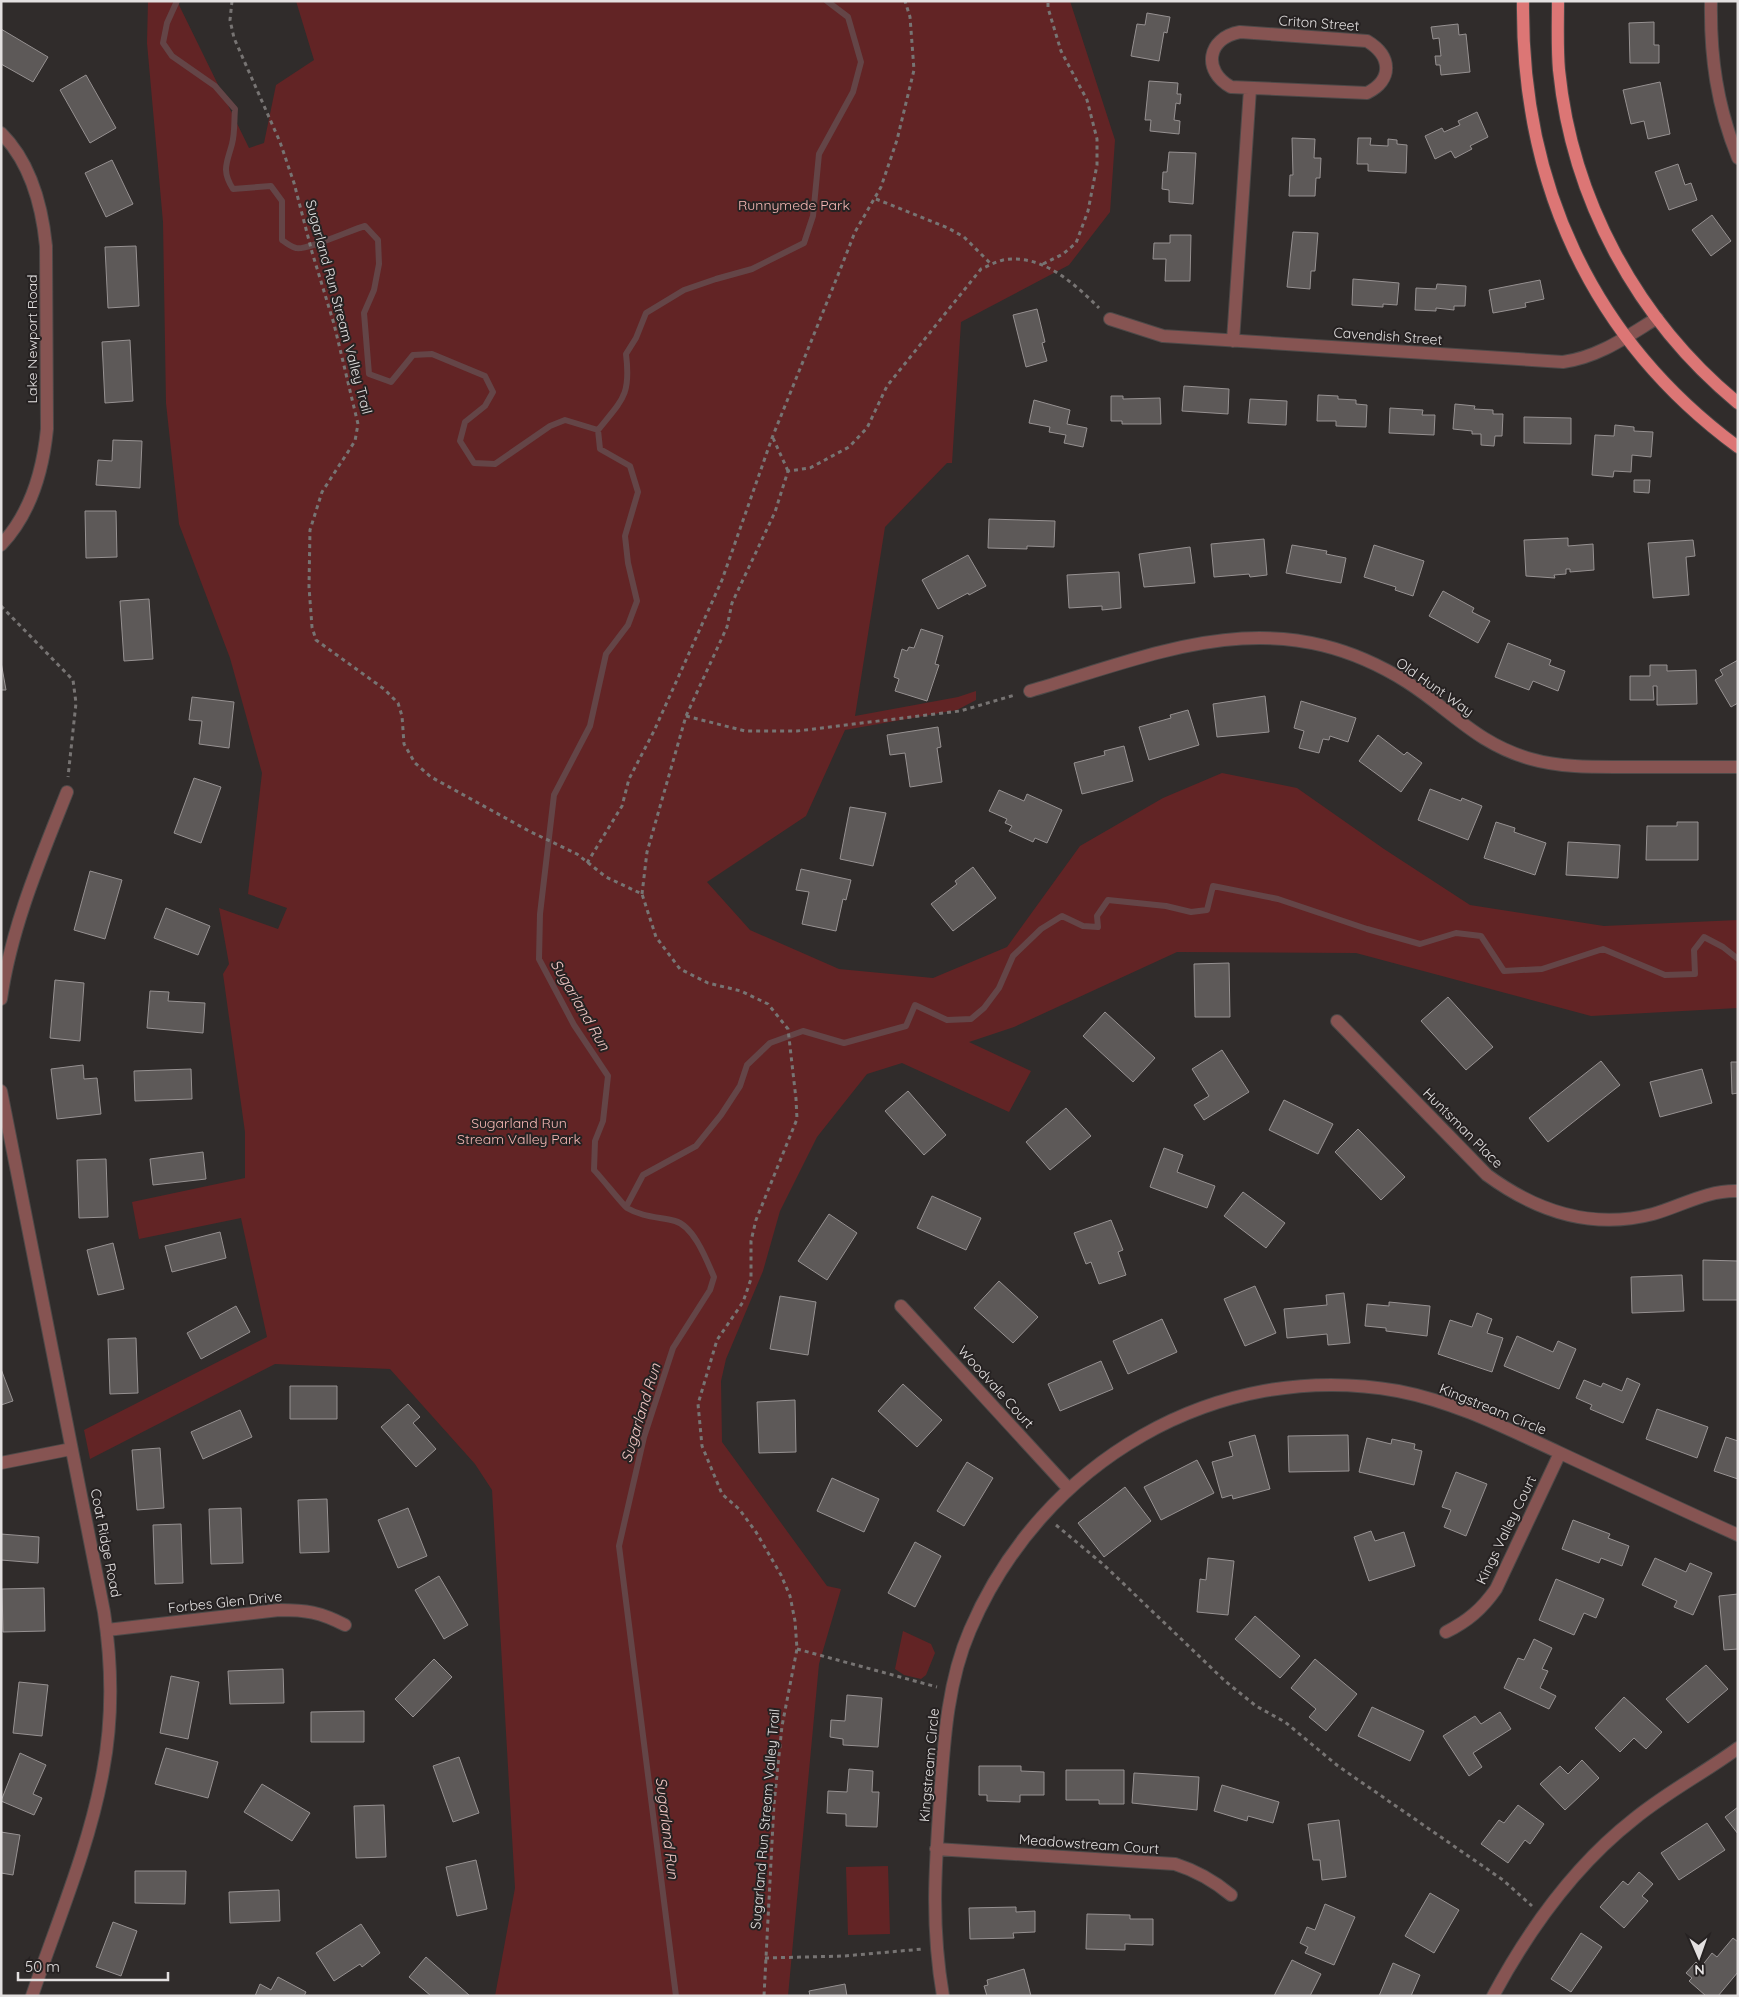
<svg xmlns="http://www.w3.org/2000/svg" width="1739" height="1997" font-family="Quicksand,sans-serif">
  <style>
    .green { fill: #622425 }
    .lines { fill: none; stroke-linecap: round; stroke-linejoin: round }
    .stream { stroke: #644547; stroke-width: 6 }
    .building { fill: #5d5958; stroke: #969191 }
    .minor-casing { stroke: #4d4948; stroke-width: 14 }
    .major-casing { stroke: #4d4948; stroke-width: 14 }
    .path { stroke: #777473; stroke-width: 3; stroke-dasharray: 4 4; stroke-linecap: butt }
    .minor { stroke: #865452; stroke-width: 12 }
    .major { stroke: #dc7675; stroke-width: 12 }
    .labels { text-anchor: middle; stroke-width: 4; stroke-linejoin: round; paint-order: stroke }
    .street-label { font-size: 14px; fill: #e3e0e0; stroke: #262222 }
    .park-label { font-size: 14px; fill: #f7b9b6; stroke: #262222 }
    .water-label { font-size: 15px; font-style: italic; fill: #f2c8c5; stroke: #262222 }
  </style>
  <rect width="100%" height="100%" fill="#302c2b"/>
  <!-- green -->
  <path class="green" d="M148,1h29l72,147 15,-5 12,-58 38,-25 -18,-59h774l45,139 -5,72 -41,53 -108,57 -9,141h-5l-62,64 -30,189 103,-19 18,-6v9l-19,10 -112,20 -39,86 -99,66 43,48 89,39 94,9 74,-31 73,-101 83,-48 59,-25 75,15 87,61 86,56 134,21 134,-6v88l-147,8 -235,-63 -179,-1 -163,75 -45,15 62,29 -22,41 -107,-49 -35,11 -50,63 -37,74 -17,60 -37,88 -5,22 1,61 105,144 14,3 -22,75 -31,332h-293l20,-108 -23,-398 -17,-26 -85,-95 -115,-5 -185,95 -6,-29 183,-93 -26,-119 -102,21 -7,-37 113,-24v-46l-22,-158 6,-10 -10,-56 59,21 9,-21 -39,-14 14,-121 -32,-115 -51,-134 -13,-121 -3,-181 -16,-179z
    M903,1631l28,13 4,9 -9,22 -5,4 -17,-4 -9,-6z
    M888,1866l2,68 -42,1 -2,-68z"/>
  <g class="lines">
    <!-- stream -->
    <path class="stream" d="M177,1l-10,22 -4,20 9,13 43,30 20,23c-1,11 0,24 -3,35 -5,19 -11,26 1,45l38,-3 11,15v39c4,3 9,7 14,8 9,3 55,-18 69,-22l13,14 1,24 -5,26 -10,23 5,61 22,8 22,-27 19,-1 53,22 8,16 -8,14 -20,16 -5,19 14,22 21,1 55,-38 15,-6 33,10
      M626,1207l17,-32 53,-29 25,-31 19,-29 7,-21 23,-22 33,-12 41,12 62,-17 9,-21 32,15 24,-1 13,-11 15,-20 14,-32 28,-27 21,-13 21,10 15,1 -1,-11 11,-16 58,6 25,6 16,-2 6,-24 65,13 89,30 53,15 36,-11 25,3 23,35 38,-2 61,-20 62,26 30,-1 -1,-24 10,-13 19,10 15,12
      M676,1996l-57,-450 25,-109 29,-89 37,-58 4,-13c-7,-16 -20,-51 -39,-56 -16,-4 -33,-4 -48,-13 -5,-4 -26,-31 -33,-38l1,-29 8,-20 5,-45 -34,-51 -35,-66 1,-45 14,-119 36,-69 16,-72 22,-29 9,-24 -9,-38 -3,-27 13,-44 -8,-26 -30,-17 -2,-19c25,-31 33,-35 28,-76l10,-16 10,-25 38,-23 32,-11 36,-10 52,-26 9,-27 6,-62 34,-62 8,-30 -13,-45 -21,-16"/>
  </g>
  <!-- building -->
  <path class="building" d="M1147,13l23,4 -3,16 -3,-1 -5,29 -28,-5 6,-32 8,1z
    M1654,22v23h5v18h-29l-1,-40z
    M1458,24l1,11 7,-1 4,38 -29,3 -1,-10h-4l-1,-9h6l-2,-18 -6,1 -2,-12z
    M1,29l47,28 -15,25 -32,-18z
    M86,75l30,53 -26,15 -30,-53z
    M1149,81l29,2 -1,11h4l-1,10 -4,-1 -2,17 6,1 -1,13 -29,-3 1,-11h-6z
    M1660,82l10,52 -22,5 -4,-18 -13,3 -8,-34z
    M1477,112l11,25 -18,9 2,3 -17,9 -4,-7 -16,8 -10,-23 17,-8 2,4 16,-7 -2,-4z
    M1292,138l23,1 -1,19h7l-1,20h-4l-1,18h-26l1,-21h3z
    M1358,138h13l-1,7 18,1v-7l9,1v4l10,1 -1,28 -38,-2v-7h-11z
    M1169,152l27,1 -3,51 -24,-2v-12l-7,-1 1,-17h4z
    M112,160l21,44 -27,13 -21,-44z
    M1678,164l7,21 6,-2 6,17 -28,10 -14,-38z
    M1712,215l19,26 -20,15 -19,-26z
    M1293,232l25,1 -3,38h-4l-1,18 -23,-2z
    M1170,235h21l-1,46h-25l1,-22h-13l1,-16h16z
    M136,246l3,60 -31,2 -3,-61z
    M1353,279l46,4 -2,22 -14,-1v3l-31,-2z
    M1540,280l4,19 -19,4 1,4 -33,6 -4,-23z
    M1437,284l29,2 -1,20h-11v4l-18,-2v3l-21,-1 1,-22 20,1z
    M1037,309l8,33 -3,1 5,18 -21,6 -13,-52z
    M130,340l3,61 -28,2 -3,-61z
    M1184,386l45,3 -1,25 -46,-3z
    M1318,395l20,1v3l18,1v4l11,1 -1,22 -30,-1v-5h-19z
    M1111,396h12v3l37,-1 1,26h-39v-3h-11z
    M1250,399l37,2 -1,24 -38,-2z
    M1034,400l36,10 -3,14 20,4 -4,19 -19,-4 2,-8 -17,-3 1,-5 -21,-4z
    M1455,404l20,2 -1,3 19,1v4h10l-1,22h-7l-1,10 -13,-1v-11h-9v-3l-19,-2z
    M1390,408l33,2 -1,5h13l-1,20 -45,-2z
    M1524,417l47,1v26l-47,-1z
    M1615,425l19,2v4l19,1 -2,25 -19,-2 -1,17 -17,-1 -1,6 -21,-2 3,-40 19,1z
    M113,440l29,1 -2,47 -44,-3 2,-25 14,1z
    M1634,480h16l-1,13 -15,-1z
    M85,511h31l1,46 -31,1z
    M989,519l66,2 -1,26 -27,-1v3l-39,-1z
    M1568,538v8l25,-2 1,26 -24,2v-3h-4v5l-12,1 1,3 -29,-2 -2,-36z
    M1264,539l3,36 -17,2 -1,-3 -35,3 -3,-33z
    M1693,540l2,16 -9,1 3,38 -36,3 -5,-55z
    M1292,545l35,6 -1,3 20,4 -5,25 -55,-10z
    M1374,545l50,16 -11,35 -18,-6 1,-3 -32,-10z
    M1190,547l5,36 -51,4 -5,-33z
    M968,555l18,31 -17,9 -1,-2 -30,16 -16,-29z
    M1119,572l2,36 -19,2v-4l-33,2 -2,-33z
    M1443,591l31,17 -2,4 18,9 -12,22 -49,-27z
    M149,599l4,60 -29,2 -4,-60z
    M921,629l22,7 -8,28 4,1 -12,36 -32,-10 4,-12 -5,-2 8,-28 5,2 2,-4 5,1z
    M1508,643l43,17 -2,5 16,6 -7,20 -25,-10 -4,9 -34,-13z
    M1738,660v43l-7,4 -16,-27 8,-5 -3,-5z
    M1,662l5,28h-5z
    M1650,665h17v6l29,-1 1,34 -40,1v-19h-4l1,14h-24v-24h20z
    M1265,696l4,36 -52,5 -4,-33z
    M192,697l42,5 -5,46 -30,-4 3,-23 -13,-1z
    M1301,701l55,17 -8,24 -18,-6 -1,4 -6,-1 -4,14 -20,-5 5,-17 -10,-3z
    M1188,710l11,35 -50,15 -10,-33 32,-9 -1,-3z
    M938,727l3,20 -4,1 5,34 -32,5 -5,-34 -15,2 -3,-20z
    M1378,735l26,20 3,-3 15,11 -21,29 -42,-31z
    M1124,746l9,35 -51,13 -8,-31 31,-8 -1,-4z
    M194,778l27,9 -20,56 -27,-10z
    M1430,789l31,12 1,-3 20,8 -14,34 -50,-20z
    M999,790l25,11 3,-7 35,16 -15,33 -12,-5 -2,4 -24,-11 3,-5 -7,-3 2,-4 -18,-8z
    M850,807l36,6 -13,53 -33,-7z
    M1496,822l19,6 -1,4 32,11 -11,32 -51,-17z
    M1677,822h21v38h-52l1,-34h30z
    M1568,842l52,3 -2,33 -52,-3z
    M973,867l23,31 -43,33 -22,-27 26,-20 -2,-3z
    M801,869l50,11 -5,20 -3,-1 -7,32 -34,-7 7,-32 -13,-2z
    M90,871l32,9 -17,59 -31,-9z
    M166,908l44,18 -12,29 -44,-17z
    M1229,963l1,54h-35l-1,-53z
    M55,980l29,3 -4,58 -30,-3z
    M150,991l19,1 -1,9 37,2 -2,30 -56,-5z
    M1448,997l45,50 -27,23 -45,-49z
    M1105,1012l50,46 -22,24 -50,-46z
    M1222,1050l27,42 -45,28 -10,-15 15,-9 -17,-27z
    M1601,1061l19,24 -72,57 -19,-24z
    M1731,1062h7v31l-6,1z
    M83,1065l1,14 13,-1 4,36 -44,5 -6,-50z
    M191,1069l1,30 -57,2 -1,-30z
    M1702,1069l10,34 -52,14 -10,-35z
    M908,1091l38,44 -22,20 -39,-44z
    M1284,1100l49,24 -15,30 -49,-24z
    M1066,1108l25,28 -41,34 -24,-28z
    M1358,1129l47,48 -24,23 -46,-48z
    M1164,1148l19,7 -6,17 38,14 -8,22 -57,-21z
    M203,1152l3,27 -53,6 -3,-26z
    M106,1159l2,58 -29,1 -2,-58z
    M1243,1192l42,31 -19,25 -42,-32z
    M932,1196l49,22 -15,32 -49,-22z
    M829,1214l28,19 -30,47 -29,-19z
    M1111,1220l12,30 -5,2 8,23 -27,9 -8,-22 -5,2 -12,-31z
    M220,1232l6,26 -54,14 -7,-26z
    M113,1243l11,46 -26,6 -11,-45z
    M1703,1260l35,1v39h-35z
    M1682,1275l2,36 -52,2 -1,-36z
    M999,1281l39,36 -25,26 -39,-35z
    M1255,1286l21,47 -31,13 -21,-47z
    M1344,1293l6,50 -22,2 -1,-11 -40,4 -3,-29 43,-4 -1,-10z
    M780,1296l36,6 -8,53 -38,-6z
    M1389,1302l41,4 -3,30 -41,-5v-3l-21,-2 2,-22 22,2z
    M236,1306l14,26 -49,27 -14,-26z
    M1477,1313l15,6 -5,14 16,5 -11,34 -54,-18 12,-34 22,7z
    M1162,1319l15,33 -49,22 -15,-33z
    M1517,1336l36,16 5,-11 18,8 -17,40 -55,-23z
    M136,1338l2,55 -28,1 -2,-55z
    M1101,1361l12,28 -53,22 -12,-27z
    M1,1369l12,32 -12,4z
    M1627,1378l13,6 -17,39 -33,-14 2,-4 -16,-7 8,-18 17,7 2,-4 19,8z
    M903,1384l39,36 -25,27 -39,-36z
    M290,1386h47v33h-47z
    M795,1400l1,52 -37,1 -2,-51z
    M408,1404l12,13 -7,6 23,26 -20,18 -35,-40z
    M1657,1409l51,18 -11,31 -51,-19z
    M240,1410l12,27 -49,22 -12,-27z
    M1255,1435l15,54 -37,10 -1,-4 -10,3 -10,-36 21,-6 -4,-14z
    M1348,1435l1,36 -60,1 -1,-36z
    M1726,1437l12,4v38l-24,-8z
    M1367,1438l24,6 1,-5 23,5 -1,5 8,2 -8,34 -55,-13z
    M160,1448l4,60 -27,2 -5,-60z
    M1197,1460l17,33 -53,27 -17,-33z
    M967,1462l26,16 -29,48 -27,-15z
    M1456,1472l31,12 -21,52 -22,-9 7,-17 -9,-3z
    M832,1478l47,21 -15,33 -47,-21z
    M1125,1487l26,34 -47,36 -26,-34z
    M327,1499l2,53 -29,1 -2,-53z
    M241,1508l2,55 -32,1 -2,-55z
    M408,1508l19,48 -29,12 -20,-48z
    M1573,1520l37,14 -2,4 21,8 -7,20 -21,-8 -2,5 -37,-14z
    M181,1524l2,59 -28,1 -2,-59z
    M1371,1531l4,10 29,-9 11,34 -46,15 -15,-44z
    M1,1534l38,3 -1,26 -37,-3z
    M915,1542l26,14 -26,51 -27,-14z
    M1208,1558l26,3 -6,54 -31,-3 3,-33 6,1z
    M1655,1558l31,14 4,-9 22,10 -19,42 -19,-8 3,-6 -35,-16z
    M439,1576l29,49 -24,14 -29,-49z
    M1556,1579l48,20 -8,19 -12,-5 -10,22 -35,-15z
    M44,1588l1,43 -42,1 -1,-43z
    M1738,1594v55l-14,1 -5,-54z
    M1255,1616l45,40 -20,22 -45,-39z
    M1534,1639l18,9 -10,21 6,2 -8,17 16,8 -7,13 -45,-21 14,-30 6,2z
    M434,1659l18,18 -39,40 -18,-18z
    M1315,1659l42,35 -31,37 -17,-14 7,-8 -25,-21z
    M1706,1665l22,24 -40,34 -22,-24z
    M283,1669l1,34 -54,1 -2,-33z
    M171,1676l28,6 -11,57 -28,-6z
    M19,1682l29,3 -6,51 -29,-3z
    M847,1695l35,3 -4,49 -35,-2v-6l-13,-2 1,-17 14,1z
    M1624,1697l38,35 -16,17 -12,-11 -14,14 -25,-24z
    M1372,1707l52,24 -14,30 -52,-25z
    M364,1711v31h-53v-30z
    M1500,1712l11,17 -38,24 9,14 -13,9 -26,-40 32,-20 6,8z
    M166,1748l52,14 -10,36 -53,-14z
    M20,1753l26,12 -13,29 9,4 -8,17 -33,-14z
    M459,1757l20,56 -26,9 -20,-56z
    M1582,1760l17,18 -34,32 -25,-26 20,-18 8,8z
    M979,1766h42v5l23,1v23h-24v7l-33,-1v-6h-8z
    M849,1769l24,2 -1,21h7l-2,35 -31,-1v-12l-19,-1 1,-22 19,1z
    M1066,1770h58v34h-25v-4h-33z
    M1134,1773l65,4 -2,33 -65,-7z
    M262,1784l48,29 -18,28 -48,-29z
    M1222,1785l57,17 -6,21 -25,-7 -1,5 -33,-10z
    M384,1805l2,52 -30,1 -2,-52z
    M1518,1805l26,19 -14,20 -5,-4 -17,23 -27,-19 18,-24 5,3z
    M1738,1807v27l-13,-17z
    M1339,1820l7,57 -24,3 -2,-20h-7l-5,-36z
    M1707,1823l18,27 -46,30 -18,-27z
    M1,1832l19,3 -7,40 -12,-2z
    M476,1860l11,49 -30,7 -11,-49z
    M135,1871h51l-1,33 -50,-1z
    M1639,1872l14,12 -11,12 6,5 -24,27 -24,-21 23,-26 5,4z
    M279,1890l1,31 -50,2 -1,-31z
    M1430,1893l29,17 -25,43 -29,-17z
    M1325,1904l30,13 -21,48 -29,-12 3,-6 -8,-4 7,-16 8,3z
    M1016,1907v5l19,-1v21l-22,1 1,5 -44,1 -1,-31z
    M1087,1914l43,1v4h23v26l-28,-1v6l-39,-1z
    M113,1922l24,9 -16,45 -25,-9z
    M361,1924l19,29 -18,14 -2,-3 -26,17 -18,-28z
    M1581,1933l21,14 -31,45 -20,-13z
    M1733,1938l5,4v30l-20,24h-12l-17,-15 3,-3 -6,-5 10,-11 5,5 11,-14 5,4z
    M426,1957l43,38v1h-38l-22,-19z
    M1292,1960l29,14 -11,22h-36z
    M1393,1963l27,12 -9,21h-32z
    M1024,1969l7,27h-44l-3,-10 4,-1 -1,-5z
    M278,1977l28,15 -2,4h-49l5,-12 11,6z
    M845,1984l2,12h-37l-1,-5z"/>
  <g class="lines">
    <defs>
      <path id="minor" d="M1711,1c-1,56 6,105 27,157
        M1240,32l127,9c25,15 26,39 0,52l-136,-6c-29,-16 -24,-49 9,-55z
        M1,133c30,30 41,73 45,113l1,183c-4,41 -16,84 -46,116
        M1110,319l53,17 400,26c36,-5 63,-25 94,-44
        M1233,341l17,-252
        M1030,691c133,-39 245,-92 377,-9 44,28 70,62 124,77 31,9 65,8 97,8 37,0 73,0 110,0
        M1,999c10,-71 39,-139 66,-207
        M1337,1021l150,154c49,36 105,55 166,39 28,-8 54,-24 85,-23
        M1,1091l103,521c8,52 9,106 -1,159 -14,77 -46,151 -71,225
        M901,1306l167,182
        M1,1463l70,-14
        M107,1630l172,-20c27,0 41,2 66,15
        M1446,1632c22,-11 36,-23 50,-43l64,-136
        M936,1849l239,15c22,7 38,16 56,31
        M943,1996c-12,-70 -8,-127 -3,-197 4,-57 7,-116 30,-169 71,-167 246,-272 428,-239 57,11 108,37 160,61 60,28 120,56 180,83
        M1493,1996c36,-67 81,-130 141,-177 33,-27 70,-46 104,-71"/>
      <path id="major" d="M1523,1c-2,181 68,338 215,446
        M1558,1c0,23 -1,46 1,69 13,129 78,250 179,333"/>
    </defs>
    <!-- minor casing -->
    <use href="#minor" class="minor-casing"/>
    <!-- major casing -->
    <use href="#major" class="major-casing"/>
    <!-- path -->
    <path class="path" d="M232,1l-2,19 4,18 46,104 14,41 18,69 22,72 24,100 -3,17 -33,51 -12,38 -1,57 3,40 4,13 68,49 14,14 4,13 2,28 11,19 16,14 98,54 48,23 29,23 36,17 14,43 24,32 28,14 33,8 27,13 20,25 8,70 1,20 -41,101 -5,21v38l-8,23 -26,38 -19,64 4,42 20,48 17,15 17,23 25,43 9,21 5,25 2,28 -15,77 -8,78 -10,192
      M876,199l72,29 16,9 27,27
      M1043,264l20,-10 13,-11 12,-32 9,-46v-26l-10,-39 -26,-49 -13,-43v-7
      M773,438l15,33
      M1,606l72,74 3,23 -8,74
      M686,716l59,15h52l163,-20 55,-16
      M587,863l35,-57 7,-27 25,-48 68,-151 50,-142 68,-168 15,-38 26,-45 16,-47 17,-70 -4,-53 -5,-16
      M642,894l5,-42 39,-136 41,-89 5,-24 43,-91 13,-41 22,-3 39,-21 18,-19 20,-42 94,-117c7,-3 14,-7 22,-9 38,-7 71,23 96,48
      M1056,1525l48,40 121,116 31,25 29,16 53,44 165,114 29,26
      M797,1649l140,38
      M765,1958l79,-2 79,-7"/>
    <!-- minor -->
    <use href="#minor" class="minor"/>
    <!-- major -->
    <use href="#major" class="major"/>
  </g>
  <g class="labels">
    <!-- street labels -->
    <g class="street-label">
      <text transform="translate(1319 23) rotate(4)" y="5">Criton Street</text>
      <text transform="translate(339 307) rotate(75)" y="5">Sugarland Run Stream Valley Trail</text>
      <text transform="translate(1388 336) rotate(4)" y="5">Cavendish Street</text>
      <text transform="translate(32 339) rotate(-90)" y="5">Lake Newport Road</text>
      <text transform="translate(1435 687) rotate(35)" y="5">Old Hunt Way</text>
      <text transform="translate(1463 1128) rotate(45)" y="5">Huntsman Place</text>
      <text transform="translate(996 1387) rotate(48)" y="5">Woodvale Court</text>
      <text transform="translate(1493 1409) rotate(22)" y="5">Kingstream Circle</text>
      <text transform="translate(1506 1530) rotate(-64)" y="5">Kings Valley Court</text>
      <text transform="translate(106 1543) rotate(79)" y="5">Coat Ridge Road</text>
      <text transform="translate(225 1602) rotate(-6)" y="5">Forbes Glen Drive</text>
      <text transform="translate(929 1765) rotate(-85)" y="5">Kingstream Circle</text>
      <text transform="translate(765 1819) rotate(-85)" y="5">Sugarland Run Stream Valley Trail</text>
      <text transform="translate(1089 1844) rotate(4)" y="5">Meadowstream Court</text>
    </g>
    <!-- park labels -->
    <g class="park-label">
      <text x="794" y="210">Runnymede Park</text>
      <text x="519" y="1128">Sugarland Run<tspan x="519" dy="16">Stream Valley Park</tspan></text>
    </g>
    <!-- water labels -->
    <g class="water-label">
      <text transform="translate(580 1005) rotate(60)" y="5">Sugarland Run</text>
      <text transform="translate(641 1413) rotate(-73)" y="5">Sugarland Run</text>
      <text transform="translate(667 1828) rotate(83)" y="5">Sugarland Run</text>
    </g>
  </g>
  <!-- border -->
  <rect width="1739" height="1997" fill="none" stroke="#e3e0e0" stroke-width="5"/>
  <!-- north arrow -->
  <g transform="translate(1699 1957) rotate(178)" stroke="#262222" stroke-width="4" paint-order="stroke">
  <path d="M0-4L9 19L0 12L-9 19Z" fill="#e3e0e0"/>
  <text y="-8" font-size="14" font-weight="bold" text-anchor="middle" fill="#e3e0e0">N</text>
  </g>
  <!-- scale -->
  <path d="M18 1972v8h150v-8" fill="none" stroke="#e3e0e0" stroke-width="2.5"/>
  <text x="25" y="1972" font-size="15" fill="#e3e0e0" stroke="#262222" stroke-width="4" paint-order="stroke">50 m</text>
</svg>
